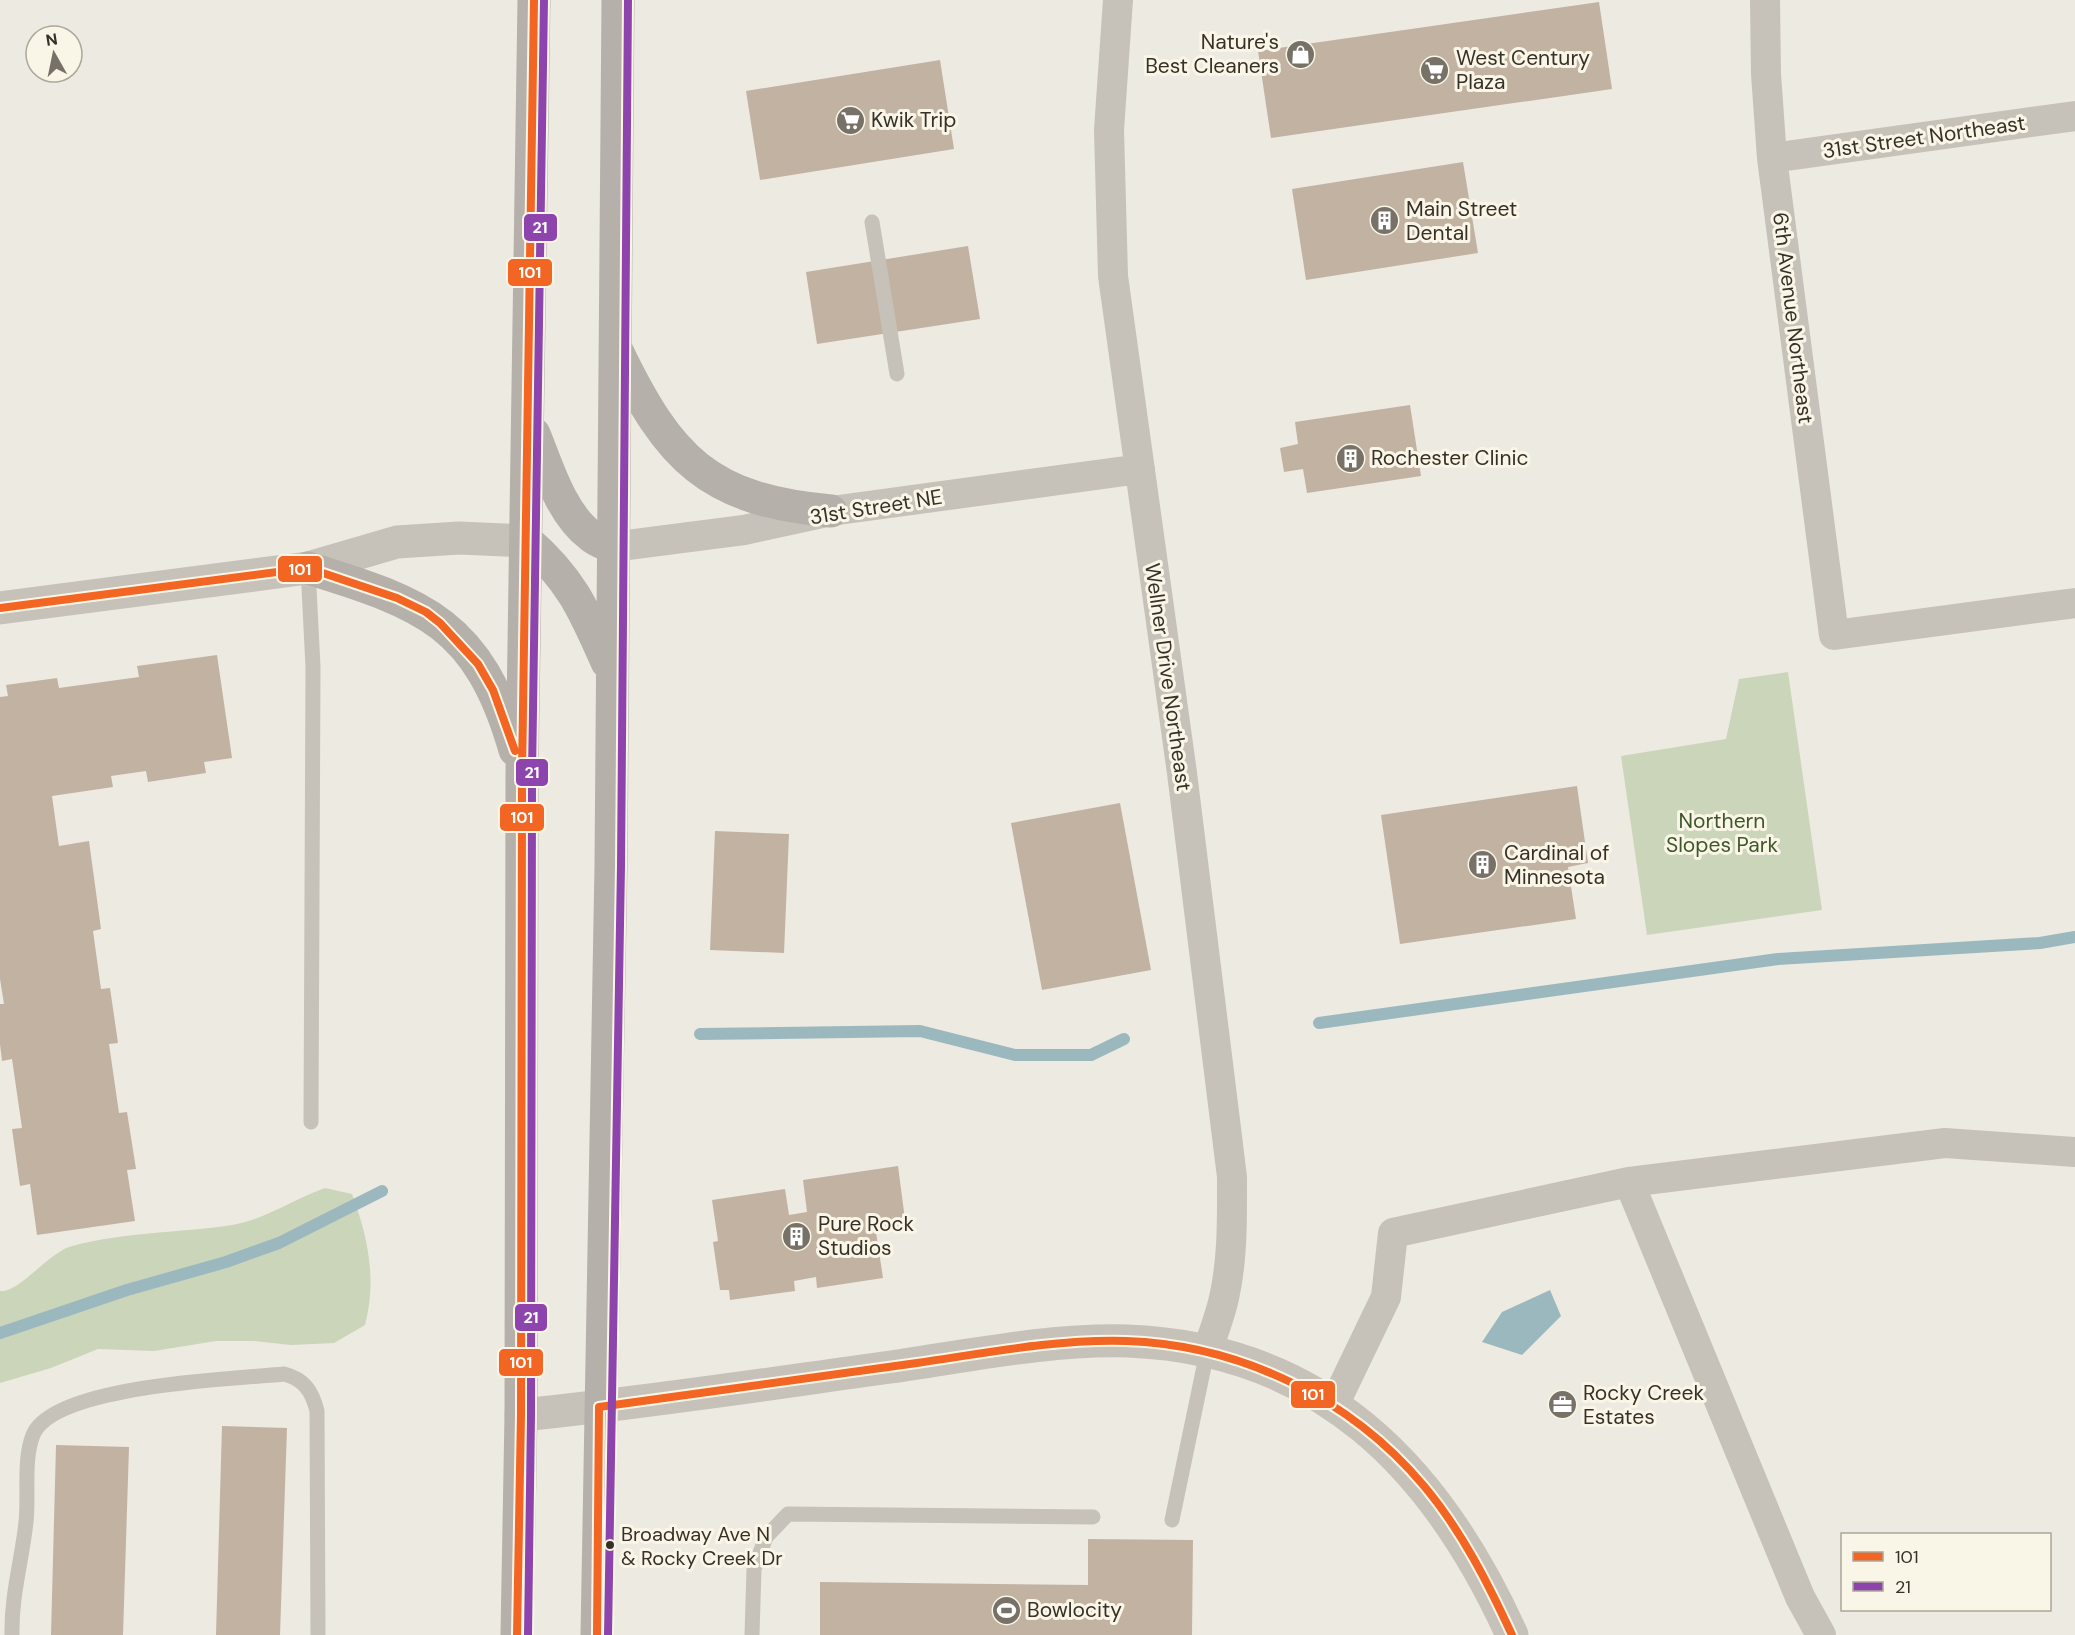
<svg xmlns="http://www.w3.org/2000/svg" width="2075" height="1635" font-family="'DM Sans',sans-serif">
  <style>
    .green { fill: #cad5ba }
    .water { fill: #9cb8bf }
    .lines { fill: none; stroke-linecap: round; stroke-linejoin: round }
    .stream { stroke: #9cb8bf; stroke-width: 12 }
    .building { fill: #c2b2a2 }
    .service { stroke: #c7c2b9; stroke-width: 15 }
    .minor { stroke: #c7c2b9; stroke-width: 30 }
    .tertiary { stroke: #c7c2b9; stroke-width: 33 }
    .primary { stroke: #b5b0a9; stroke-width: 33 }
    .bus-1-casing { stroke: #faf6e7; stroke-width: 12 }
    .bus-2-casing { stroke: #faf6e7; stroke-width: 12 }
    .bus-1 { stroke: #f26522; stroke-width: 8 }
    .bus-2 { stroke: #8e44ad; stroke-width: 8 }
    .bus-dot { fill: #373027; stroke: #faf6e7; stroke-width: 2 }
    .labels { text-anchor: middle; stroke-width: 6; stroke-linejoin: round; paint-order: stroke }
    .bus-label { font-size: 20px; fill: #373027; stroke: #faf6e7; text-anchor: start }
    .poi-label { font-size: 21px; fill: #373027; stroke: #faf6e7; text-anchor: start }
    .street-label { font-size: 21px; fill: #373027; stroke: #faf6e7 }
    .park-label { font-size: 21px; fill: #3d572a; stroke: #faf6e7 }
    .line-badge { stroke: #faf6e7; stroke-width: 2 }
    .badge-label { font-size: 16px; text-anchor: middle; font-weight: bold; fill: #fff }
  </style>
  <rect width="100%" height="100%" fill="#edeae1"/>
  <!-- green -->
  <path class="green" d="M1788,672l34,238 -175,25 -26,-179 105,-17 13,-60z
    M325,1188l27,6c16,43 25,86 13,131l-31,18 -43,2 -37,-4h-38l-62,10 -56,-2 -47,19 -51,15v-92c18,3 49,-39 72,-45 52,-14 107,-13 160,-21 34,-6 62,-26 93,-37z"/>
  <!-- water -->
  <path class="water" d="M1550,1290l11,26 -39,39 -40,-13 20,-30z"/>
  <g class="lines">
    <!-- stream -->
    <path class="stream" d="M1319,1023l459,-64 262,-16 35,-6
      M700,1034l220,-3 95,24h76l33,-16
      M0,1333l127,-43 99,-28 53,-19 103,-52"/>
  </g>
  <!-- building -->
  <path class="building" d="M1599,2l13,87 -341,49 -13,-87z
    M940,60l14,89 -194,31 -14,-89z
    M1463,162l15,91 -172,27 -14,-91z
    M968,246l12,73 -163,25 -11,-72z
    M1410,405l11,71 -114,17 -4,-24 -19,3 -4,-24 18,-4 -3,-22z
    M217,655l15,103 -28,4 2,11 -58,9 -2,-11 -35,5 2,11 -61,9 7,50 30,-5 12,88 -8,2 8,58 9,-1 8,55 -9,1 10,69 8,-1 9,57 -9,1 8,51 -98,14 -7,-51 -10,2 -8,-57 10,-1 -10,-69 -10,2 -2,-17v-40h4l-4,-25v-282l8,-1 -2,-11 51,-7 2,10 80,-11 -2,-11z
    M1577,786l11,77 -20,4 8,52 -176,25 -19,-129z
    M1120,803l31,167 -109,20 -31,-167z
    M715,831l74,3 -5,119 -74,-3z
    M898,1166l8,61 -30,5 7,46 -66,10 -1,-11 -22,4 1,10 -65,9 -1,-10h-9l-7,-48 5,-1 -6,-41 73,-11 4,26 18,-3 -4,-32z
    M222,1426l65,2 -7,207h-64z
    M56,1445l73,2 -6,188h-72z
    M1088,1539l105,1 -1,95h-372v-53l268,3z"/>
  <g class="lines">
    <!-- service -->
    <path class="service" d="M872,222l25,152
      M308,568l5,99 -2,455
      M1172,1520l35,-168
      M12,1635c-1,-39 10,-75 14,-113 3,-27 -3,-62 7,-87 20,-50 200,-56 251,-61 20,5 28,17 33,37l1,224
      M752,1635l2,-66 12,-32 22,-23 305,3"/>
    <!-- minor -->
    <path class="minor" d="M1118,0l-9,130 4,146 69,497 50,404c0,40 1,81 -8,121 -4,18 -11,36 -17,54
      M1765,0l1,74 6,84 62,477 241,-32
      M1772,158l303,-42
      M612,547l132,-17 87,-19 309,-42
      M1334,1405l52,-108 7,-64 236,-51
      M1821,1635l-21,-38 -171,-415 316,-39 130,9"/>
    <!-- tertiary -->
    <path class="tertiary" d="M0,608l308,-40 89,-26 62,-4 68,3
      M521,1415c123,-12 246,-31 370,-48 77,-11 157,-28 236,-26 194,7 309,126 385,294"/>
    <!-- primary -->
    <path class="primary" d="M617,351c52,108 91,149 214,160
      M534,434c14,34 27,80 57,102 6,5 15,8 21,11
      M527,541c44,38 57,69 80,121
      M308,568c117,36 171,56 207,182
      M517,1635l4,-220 1,-641 12,-774
      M597,1635l14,-769 7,-866"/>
    <defs>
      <path id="bus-1" d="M0,608l308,-40 89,30 29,14 14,11 38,41 15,26 22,61
        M517,1635l4,-220 1,-641 12,-774
        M597,1635l2,-228c106,-14 212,-29 318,-44 69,-10 139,-24 209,-22 115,4 224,57 298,145 37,44 64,97 88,149"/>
      <path id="bus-2" d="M528,1635l3,-220 1,-641 12,-774
        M608,1635l13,-769 7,-866"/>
    </defs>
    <!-- bus-1 casing -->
    <use href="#bus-1" class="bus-1-casing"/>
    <!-- bus-2 casing -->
    <use href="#bus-2" class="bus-2-casing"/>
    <!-- bus-1 -->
    <use href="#bus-1" class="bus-1"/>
    <!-- bus-2 -->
    <use href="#bus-2" class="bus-2"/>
  </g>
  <!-- icons -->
  <defs>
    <symbol id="shop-disc" viewBox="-11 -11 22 22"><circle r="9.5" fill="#777168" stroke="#faf6e7"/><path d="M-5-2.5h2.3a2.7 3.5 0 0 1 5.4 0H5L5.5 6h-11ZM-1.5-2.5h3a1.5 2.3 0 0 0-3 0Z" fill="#fff"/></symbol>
    <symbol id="supermarket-disc" viewBox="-11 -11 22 22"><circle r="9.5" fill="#777168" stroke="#faf6e7"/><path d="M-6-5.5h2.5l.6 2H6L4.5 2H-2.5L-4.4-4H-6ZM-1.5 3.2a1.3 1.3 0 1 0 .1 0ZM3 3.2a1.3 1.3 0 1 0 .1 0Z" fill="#fff"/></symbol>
    <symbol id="building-disc" viewBox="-11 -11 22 22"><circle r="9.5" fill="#777168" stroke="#faf6e7"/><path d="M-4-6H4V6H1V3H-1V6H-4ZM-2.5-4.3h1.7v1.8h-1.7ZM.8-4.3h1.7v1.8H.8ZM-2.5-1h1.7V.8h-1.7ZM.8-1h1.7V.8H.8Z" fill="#fff"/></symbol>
    <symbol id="office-disc" viewBox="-11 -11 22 22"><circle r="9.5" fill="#777168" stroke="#faf6e7"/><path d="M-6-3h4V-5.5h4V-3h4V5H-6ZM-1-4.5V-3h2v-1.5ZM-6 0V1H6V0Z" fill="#fff"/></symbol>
    <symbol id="stadium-disc" viewBox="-11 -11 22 22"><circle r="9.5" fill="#777168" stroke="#faf6e7"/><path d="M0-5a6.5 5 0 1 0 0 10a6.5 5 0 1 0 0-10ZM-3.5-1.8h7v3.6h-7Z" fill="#fff"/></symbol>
  </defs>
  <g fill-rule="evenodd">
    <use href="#shop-disc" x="1284" y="38" width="33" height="33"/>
    <use href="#supermarket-disc" x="1418" y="54" width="33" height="33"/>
    <use href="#supermarket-disc" x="834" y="104" width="33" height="33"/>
    <use href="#building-disc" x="1368" y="204" width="33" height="33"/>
    <use href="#building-disc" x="1334" y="442" width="33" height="33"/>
    <use href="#building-disc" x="1466" y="848" width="33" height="33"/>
    <use href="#building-disc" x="780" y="1220" width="33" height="33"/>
    <use href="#office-disc" x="1546" y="1388" width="33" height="33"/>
    <use href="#stadium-disc" x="990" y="1594" width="33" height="33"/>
  </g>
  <!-- markers -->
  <circle class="bus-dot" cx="610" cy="1545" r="5"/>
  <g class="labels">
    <!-- bus labels -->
    <g class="bus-label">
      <text x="621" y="1541">Broadway Ave N<tspan x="621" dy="24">&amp; Rocky Creek Dr</tspan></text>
    </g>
    <!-- poi labels -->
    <g class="poi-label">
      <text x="1279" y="49" text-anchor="end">Nature's<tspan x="1279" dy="24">Best Cleaners</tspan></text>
      <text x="1456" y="65">West Century<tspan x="1456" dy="24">Plaza</tspan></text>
      <text x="871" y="127">Kwik Trip</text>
      <text x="1406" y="216">Main Street<tspan x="1406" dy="24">Dental</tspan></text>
      <text x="1371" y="465">Rochester Clinic</text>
      <text x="1504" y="860">Cardinal of<tspan x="1504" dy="24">Minnesota</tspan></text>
      <text x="818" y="1231">Pure Rock<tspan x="818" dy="24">Studios</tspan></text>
      <text x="1583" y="1400">Rocky Creek<tspan x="1583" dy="24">Estates</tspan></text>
      <text x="1027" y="1617">Bowlocity</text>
    </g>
    <!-- street labels -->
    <g class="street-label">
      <text transform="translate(1924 137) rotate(-8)" y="7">31st Street Northeast</text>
      <text transform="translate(1793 318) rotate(83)" y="7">6th Avenue Northeast</text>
      <text transform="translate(876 507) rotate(-9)" y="7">31st Street NE</text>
      <text transform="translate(1168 677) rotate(82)" y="7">Wellner Drive Northeast</text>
    </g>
    <!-- park labels -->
    <g class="park-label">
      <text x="1722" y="828">Northern<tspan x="1722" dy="24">Slopes Park</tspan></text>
    </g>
  </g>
  <g class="line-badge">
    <rect x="523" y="213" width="35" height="29" rx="6" fill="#8e44ad"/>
    <rect x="507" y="258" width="46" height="29" rx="6" fill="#f26522"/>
    <rect x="277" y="555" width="46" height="28" rx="6" fill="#f26522"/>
    <rect x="515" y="758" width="34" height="29" rx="6" fill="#8e44ad"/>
    <rect x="499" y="803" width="46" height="29" rx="6" fill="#f26522"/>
    <rect x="514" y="1303" width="34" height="29" rx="6" fill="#8e44ad"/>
    <rect x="498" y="1348" width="46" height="29" rx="6" fill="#f26522"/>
    <rect x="1290" y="1380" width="46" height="29" rx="6" fill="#f26522"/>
  </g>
  <g class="badge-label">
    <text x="540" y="233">21</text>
    <text x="530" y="278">101</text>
    <text x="300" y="575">101</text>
    <text x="532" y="778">21</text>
    <text x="522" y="823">101</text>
    <text x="531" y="1323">21</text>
    <text x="521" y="1368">101</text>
    <text x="1313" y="1400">101</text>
  </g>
  <!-- legend -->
  <rect x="1841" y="1533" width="210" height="78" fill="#faf6e7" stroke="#aca79a" stroke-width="1.5"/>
  <rect x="1853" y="1552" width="30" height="9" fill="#f26522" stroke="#aca79a" stroke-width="1.5"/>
  <text x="1895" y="1563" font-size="18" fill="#373027">101</text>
  <rect x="1853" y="1582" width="30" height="9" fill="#8e44ad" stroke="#aca79a" stroke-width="1.5"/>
  <text x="1895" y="1593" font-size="18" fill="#373027">21</text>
  <!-- north arrow -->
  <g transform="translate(54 54) rotate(351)"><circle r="28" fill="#faf6e7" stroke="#aca79a" stroke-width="1.5"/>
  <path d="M0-4.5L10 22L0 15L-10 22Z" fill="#777168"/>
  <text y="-9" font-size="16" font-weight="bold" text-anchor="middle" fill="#373027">N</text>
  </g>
</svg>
